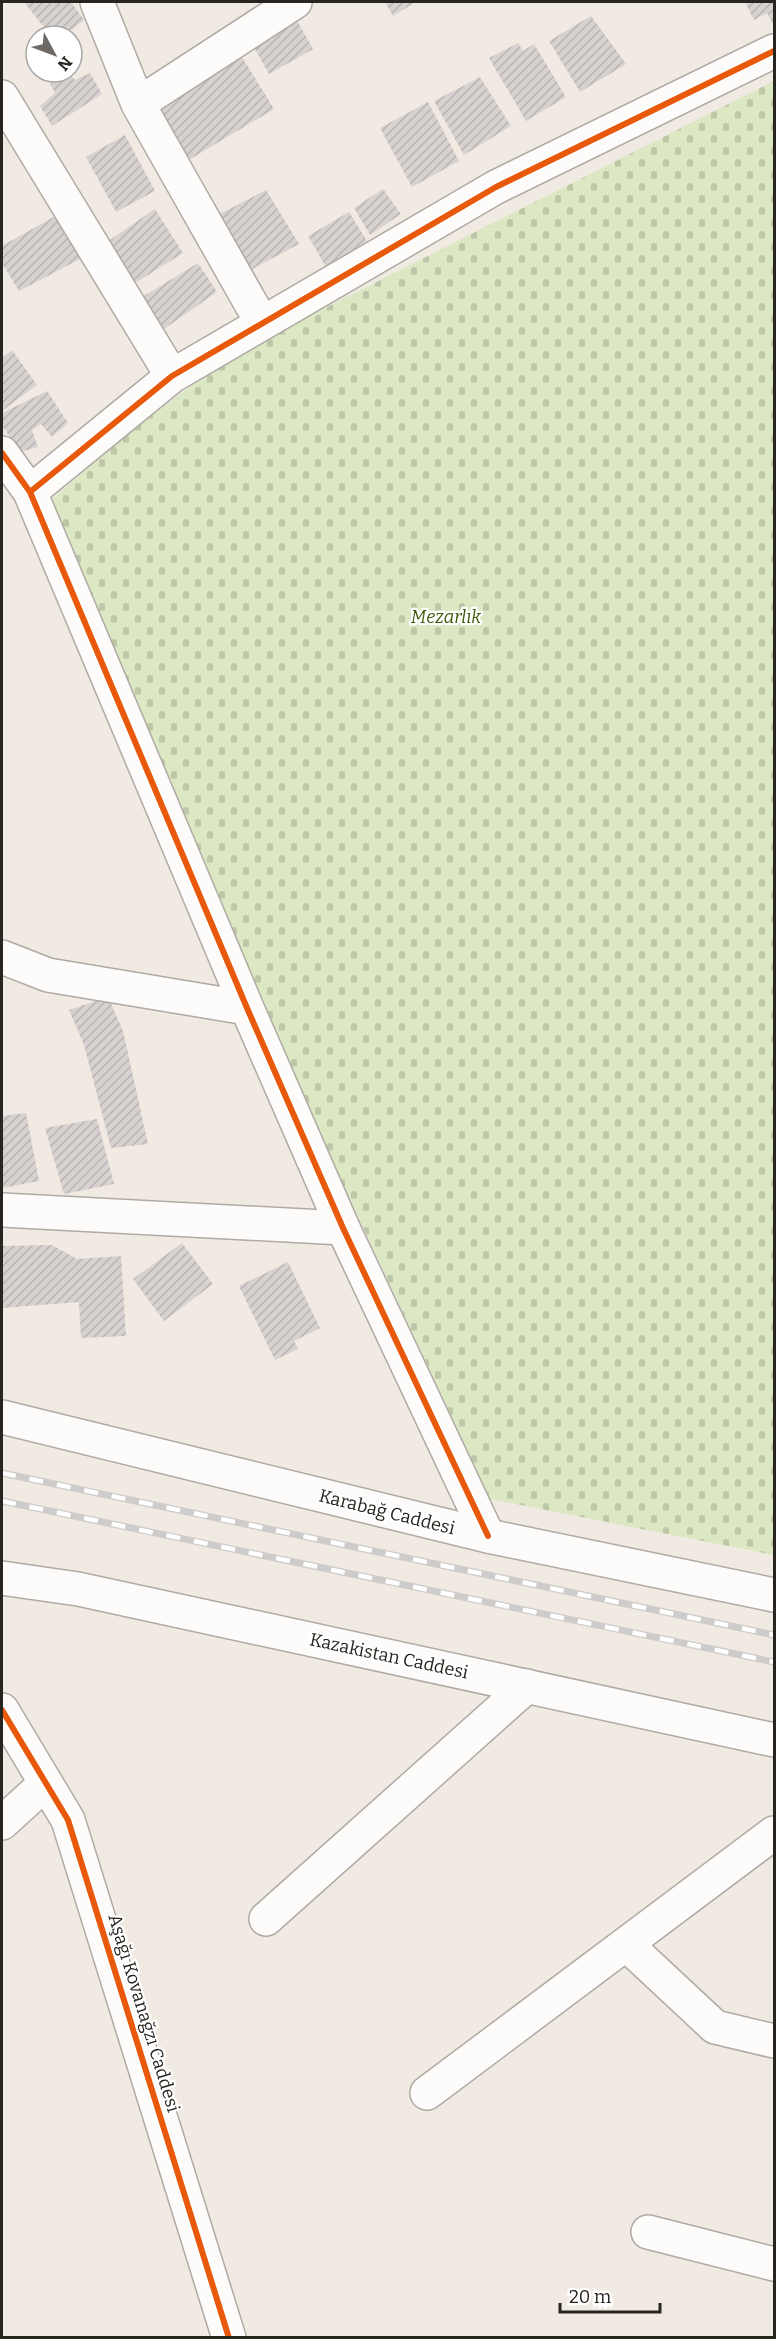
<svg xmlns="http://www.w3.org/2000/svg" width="776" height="2339" font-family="Bitter,serif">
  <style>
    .cemetery { fill: url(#cemetery-stones) }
    .building { fill: url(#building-hatch) }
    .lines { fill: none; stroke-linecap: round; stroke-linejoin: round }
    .minor-casing { stroke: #afaaa4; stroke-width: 36 }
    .major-casing { stroke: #afaaa4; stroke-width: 36 }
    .minor { stroke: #fdfcfb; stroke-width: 33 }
    .major { stroke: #fdfcfb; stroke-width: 33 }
    .rail-casing { stroke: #ceccca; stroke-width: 7 }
    .rail { stroke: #fff; stroke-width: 4.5; stroke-dasharray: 14; stroke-linecap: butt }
    .cycleway-casing { stroke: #fff; stroke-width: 10 }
    .cycleway { stroke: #e8590c; stroke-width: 6 }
    .labels { text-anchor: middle; stroke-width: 4.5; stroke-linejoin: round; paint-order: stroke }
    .park-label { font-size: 18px; font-style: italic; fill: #405a0b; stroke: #fff }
    .street-label { font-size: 18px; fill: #28241f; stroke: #fff }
  </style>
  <defs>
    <pattern id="cemetery-stones" width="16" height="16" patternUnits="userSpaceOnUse" patternTransform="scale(1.5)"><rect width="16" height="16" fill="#dce7c3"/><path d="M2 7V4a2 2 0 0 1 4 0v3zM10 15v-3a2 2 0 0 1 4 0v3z" fill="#bdc6a7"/></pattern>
    <pattern id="building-hatch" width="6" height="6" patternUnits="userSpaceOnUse" patternTransform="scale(1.5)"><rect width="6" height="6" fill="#d7d1cf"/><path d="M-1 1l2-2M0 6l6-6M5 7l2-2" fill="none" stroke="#b9b3b1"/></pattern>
  </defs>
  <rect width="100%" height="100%" fill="#f0eae3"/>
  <!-- cemetery -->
  <path class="cemetery" d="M774,81v1474l-284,-56 -203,-435 -250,-552 96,-82 99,-75z"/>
  <!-- building -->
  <path class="building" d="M24,2h47l13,18 -20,16h-13z
    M385,2h31l-23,14z
    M745,2h29v24l-7,-13 -13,7z
    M591,16l35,48 -46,28 -31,-51z
    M295,17l18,32 -44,25 -18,-32z
    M518,43l5,8 11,-7 32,53 -40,24 -37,-63z
    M237,49l37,60 -87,52 -32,-56z
    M67,73l8,7 15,-7 12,21 -50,32 -12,-20 15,-13 -5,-9z
    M480,77l31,49 -47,29 -30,-54z
    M428,102l31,59 -47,26 -32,-59z
    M125,135l30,56 -39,21 -30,-55z
    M383,189l18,25 -31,21 -16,-27z
    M266,190l33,54 -56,30 -29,-57z
    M155,209l28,44 -48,30 -25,-43z
    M349,212l18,29 -41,26 -18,-31z
    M59,214l23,44 -63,33 -17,-28v-17z
    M198,263l19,29 -53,37 -20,-33z
    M12,350l25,35 -35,26v-53z
    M47,391l21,32 -16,14 -11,-13 -9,6 6,17 -18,5 -18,-27v-12z
    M108,997l15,34 25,113 -37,4 -27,-103 -15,-35z
    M26,1113l13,68 -37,7v-72z
    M97,1119l17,65 -50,10 -19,-66z
    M182,1243l31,41 -49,37 -31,-42z
    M52,1245l25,14 44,-3 5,80 -45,2 -2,-36 -77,6v-62z
    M288,1262l32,66 -26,13 4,8 -23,11 -36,-74z"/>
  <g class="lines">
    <defs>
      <path id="minor" d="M97,2l41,102 124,219
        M2,97l170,279
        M138,104l157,-102
        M2,453l28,39 217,516 96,220 145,308
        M30,492l142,-116 324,-189 278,-136
        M2,957l46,18 199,33
        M2,1210l341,18
        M2,1710l66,110 161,518
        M2,1823l44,-40
        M266,1919l261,-233
        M626,1944l89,83 59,14
        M427,2093l347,-260
        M648,2232l126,32"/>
      <path id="major" d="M2,1417l486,119 286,59
        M2,1578l76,11 696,151"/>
    </defs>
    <!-- minor casing -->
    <use href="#minor" class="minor-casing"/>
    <!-- major casing -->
    <use href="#major" class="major-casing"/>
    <!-- minor -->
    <use href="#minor" class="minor"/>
    <!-- major -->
    <use href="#major" class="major"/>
    <defs>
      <path id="rail" d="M2,1473l772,162
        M2,1501l772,161"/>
    </defs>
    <!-- rail casing -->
    <use href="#rail" class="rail-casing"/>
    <!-- rail -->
    <use href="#rail" class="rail"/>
    <defs>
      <path id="cycleway" d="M2,453l28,39 217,516 96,220 145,308
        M30,492l142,-116 324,-189 278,-136
        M2,1710l66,110 161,518"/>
    </defs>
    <!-- cycleway casing -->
    <use href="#cycleway" class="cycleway-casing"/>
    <!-- cycleway -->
    <use href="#cycleway" class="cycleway"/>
  </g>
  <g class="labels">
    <!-- park labels -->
    <g class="park-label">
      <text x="446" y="623">Mezarlık</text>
    </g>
    <!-- street labels -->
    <g class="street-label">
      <text transform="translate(387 1512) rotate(14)" y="6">Karabağ Caddesi</text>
      <text transform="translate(389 1656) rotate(12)" y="6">Kazakistan Caddesi</text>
      <text transform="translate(144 2013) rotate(73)" y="6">Aşağı Kovanağzı Caddesi</text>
    </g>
  </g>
  <!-- border -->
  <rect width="776" height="2339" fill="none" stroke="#28241f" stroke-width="6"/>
  <!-- north arrow -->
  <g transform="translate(54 54) rotate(131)"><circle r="28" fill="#ffffff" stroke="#a9a7a5" stroke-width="1.5"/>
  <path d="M0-4.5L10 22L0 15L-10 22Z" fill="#6e6964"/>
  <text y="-9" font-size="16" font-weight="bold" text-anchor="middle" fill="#28241f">N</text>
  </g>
  <!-- scale -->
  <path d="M560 2303v9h100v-9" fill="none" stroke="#28241f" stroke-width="3"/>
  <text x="569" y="2303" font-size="18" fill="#28241f" stroke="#ffffff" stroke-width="4.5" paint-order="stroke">20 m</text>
</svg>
